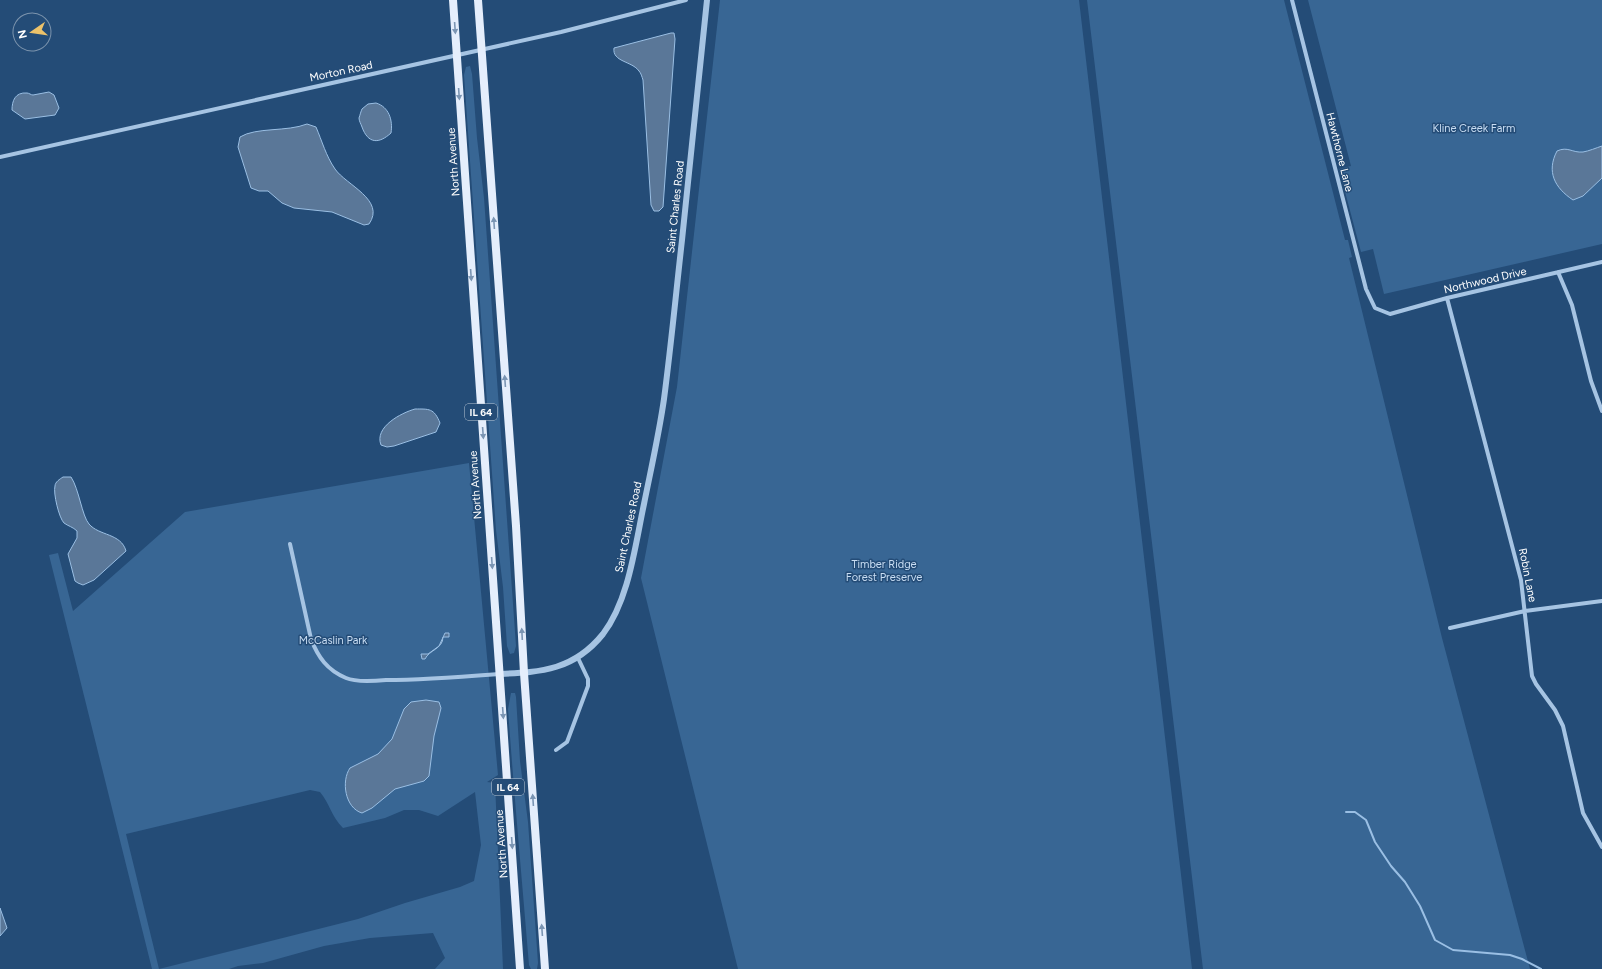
<svg xmlns="http://www.w3.org/2000/svg" width="1602" height="969" font-family="Figtree,sans-serif">
  <style>
    .green { fill: #386694; fill-rule: evenodd }
    .water { fill: #5a7798; stroke: #9abfe4 }
    .lines { fill: none; stroke-linecap: round; stroke-linejoin: round }
    .stream { stroke: #9abfe4; stroke-width: 2 }
    .minor { stroke: #a6c4e3; stroke-width: 4 }
    .tertiary { stroke: #a6c4e3; stroke-width: 6 }
    .primary { stroke: #e5eefc; stroke-width: 8 }
    .oneway { fill: #7b95b3 }
    .labels { text-anchor: middle; stroke-width: 3; stroke-linejoin: round; paint-order: stroke }
    .shield { fill: #244c77; stroke: #bdc9d6; stroke-width: 1 }
    .shield-label { font-size: 10px; font-weight: bold; fill: #fff }
    .street-label { font-size: 11px; fill: #fff; stroke: #244c77 }
    .park-label { font-size: 11px; fill: #c8ddf3; stroke: #244c77 }
  </style>
  <rect width="100%" height="100%" fill="#244c77"/>
  <!-- green -->
  <path class="green" d="M720,0h359l113,969h-454l-97,-391 36,-191z
    M1087,0h197l61,240h3l4,17 -3,1 93,380 88,331h-327z
    M1308,0h294v244l-218,50 -11,-45 -12,3 -22,-83 12,-3z
    M470,66l2,8 5,64 7,60 32,448 -2,7 -4,1 -3,-8 -4,-59 -7,-57 -30,-426 -2,-29 2,-8z
    M469,463l29,312 -11,7 8,1 8,186h-68l10,-11 -12,-25 -63,5 -46,8 -61,17 -25,3 -9,3h-77l-103,-414 9,-2 15,58 112,-99zM310,790l10,2c10,12 11,24 23,36l42,-10 19,-8h15l19,6 37,-24 6,53 -7,36 -14,6 -55,16 -47,16 -199,50 -33,-135z
    M511,693h4l1,4 4,64 8,61 10,141 -1,6h-6l-2,-4c-7,-85 -15,-171 -21,-256z"/>
  <!-- water -->
  <path class="water" d="M671,33h3l1,6 -12,168 -4,4h-5l-3,-6 -8,-125c-1,-3 -2,-7 -4,-9 -7,-10 -27,-9 -25,-23z
    M49,92l5,3 5,13 -4,7 -30,4 -13,-9c0,-9 3,-18 15,-17 2,0 4,2 6,2 5,-1 11,-2 16,-3z
    M376,103c13,4 17,17 15,30 -12,11 -23,11 -29,-6 -1,-3 -3,-6 -3,-9 1,-3 2,-7 3,-9l6,-5z
    M307,124l9,3c6,14 10,29 19,42 11,16 51,31 34,55l-5,1 -32,-13 -38,-4 -12,-5 -14,-12h-9l-8,-3 -13,-41 2,-10c16,-10 47,-5 67,-13z
    M1602,146v32l-19,18 -10,4c-18,-12 -27,-28 -16,-49 11,-5 15,2 26,1 6,-1 13,-4 19,-6z
    M415,409c14,0 19,-1 25,14l-4,9 -42,14 -7,1 -6,-2c-7,-18 20,-32 34,-36z
    M63,477h8c8,12 11,39 18,47 10,12 32,9 37,27l-32,29 -11,5 -5,-2 -3,-2 -7,-27 9,-16v-7c-4,-4 -9,-5 -13,-8 -5,-5 -11,-30 -9,-37 0,-4 5,-7 8,-9z
    M445,633h4v4h-6c0,12 -14,13 -18,22h-3l-1,-5h7l11,-8z
    M426,700l13,2 2,6 -7,28 -5,40 -5,5 -29,8 -23,19 -10,5c-17,-5 -21,-32 -12,-45l28,-14 14,-15 12,-30 7,-7z
    M0,908l7,20 -7,8z"/>
  <g class="lines">
    <!-- stream -->
    <path class="stream" d="M1346,812h9l11,8 9,22 16,24 14,16 15,24 15,34 18,10 57,5 12,4 19,10"/>
    <!-- minor -->
    <path class="minor" d="M1292,0l74,289 9,19 15,6 57,-16 155,-36
      M0,157l561,-125 125,-32
      M1558,272l14,33 19,76 11,30
      M1447,298l74,282 11,96 4,8 19,26 8,16 20,87 19,34
      M290,544l21,95c7,18 16,31 35,39 9,4 29,3 40,2 38,0 75,-3 113,-6
      M1450,628l75,-17 77,-10
      M556,750l11,-8 21,-56v-7l-10,-21"/>
    <!-- tertiary -->
    <path class="tertiary" d="M500,674c42,-2 74,-4 103,-40 26,-34 32,-88 41,-130 7,-35 15,-70 20,-105 7,-53 12,-106 18,-159 8,-80 17,-160 25,-240"/>
    <!-- primary -->
    <path class="primary" d="M453,0l67,969
      M478,0l38,526 8,147 21,296"/>
  </g>
  <!-- one-way arrows -->
  <defs><path id="oneway-solid" d="M-6-.8H1V-3.2L6.5 0L1 3.2V.8H-6Z"/></defs>
  <g class="oneway">
    <use href="#oneway-solid" transform="translate(455 28) rotate(86)"/>
    <use href="#oneway-solid" transform="translate(459 94) rotate(86)"/>
    <use href="#oneway-solid" transform="translate(494 223) rotate(-94)"/>
    <use href="#oneway-solid" transform="translate(471 275) rotate(86)"/>
    <use href="#oneway-solid" transform="translate(505 381) rotate(-94)"/>
    <use href="#oneway-solid" transform="translate(483 433) rotate(86)"/>
    <use href="#oneway-solid" transform="translate(492 563) rotate(86)"/>
    <use href="#oneway-solid" transform="translate(522 634) rotate(-93)"/>
    <use href="#oneway-solid" transform="translate(503 713) rotate(86)"/>
    <use href="#oneway-solid" transform="translate(533 800) rotate(-94)"/>
    <use href="#oneway-solid" transform="translate(512 843) rotate(86)"/>
    <use href="#oneway-solid" transform="translate(542 930) rotate(-94)"/>
  </g>
  <g class="labels">
    <!-- shield labels -->
    <g class="shield">
      <rect x="465" y="404" width="32" height="16" rx="3"/>
      <rect x="492" y="779" width="32" height="16" rx="3"/>
    </g>
    <g class="shield-label">
      <text x="481" y="416">IL 64</text>
      <text x="508" y="791">IL 64</text>
    </g>
    <!-- street labels -->
    <g class="street-label">
      <text transform="translate(341 71) rotate(-12)" y="4">Morton Road</text>
      <text transform="translate(1340 152) rotate(76)" y="4">Hawthorne Lane</text>
      <text transform="translate(453 162) rotate(-94)" y="4">North Avenue</text>
      <text transform="translate(675 207) rotate(-84)" y="4">Saint Charles Road</text>
      <text transform="translate(1485 280) rotate(-13)" y="4">Northwood Drive</text>
      <text transform="translate(475 485) rotate(-94)" y="4">North Avenue</text>
      <text transform="translate(628 527) rotate(-78)" y="4">Saint Charles Road</text>
      <text transform="translate(1528 575) rotate(79)" y="4">Robin Lane</text>
      <text transform="translate(501 844) rotate(-94)" y="4">North Avenue</text>
    </g>
    <!-- park labels -->
    <g class="park-label">
      <text x="1474" y="132">Kline Creek Farm</text>
      <text x="884" y="568">Timber Ridge<tspan x="884" dy="13">Forest Preserve</tspan></text>
      <text x="333" y="644">McCaslin Park</text>
    </g>
  </g>
  <!-- north arrow -->
  <g transform="translate(32 32) rotate(257)"><circle r="19" fill="#244c77" stroke="#7c94ad"/>
  <path d="M0-3L7 15L0 10L-7 15Z" fill="#ecc26a"/>
  <text y="-6" font-size="11" font-weight="bold" text-anchor="middle" fill="#ffffff">N</text>
  </g>
</svg>
